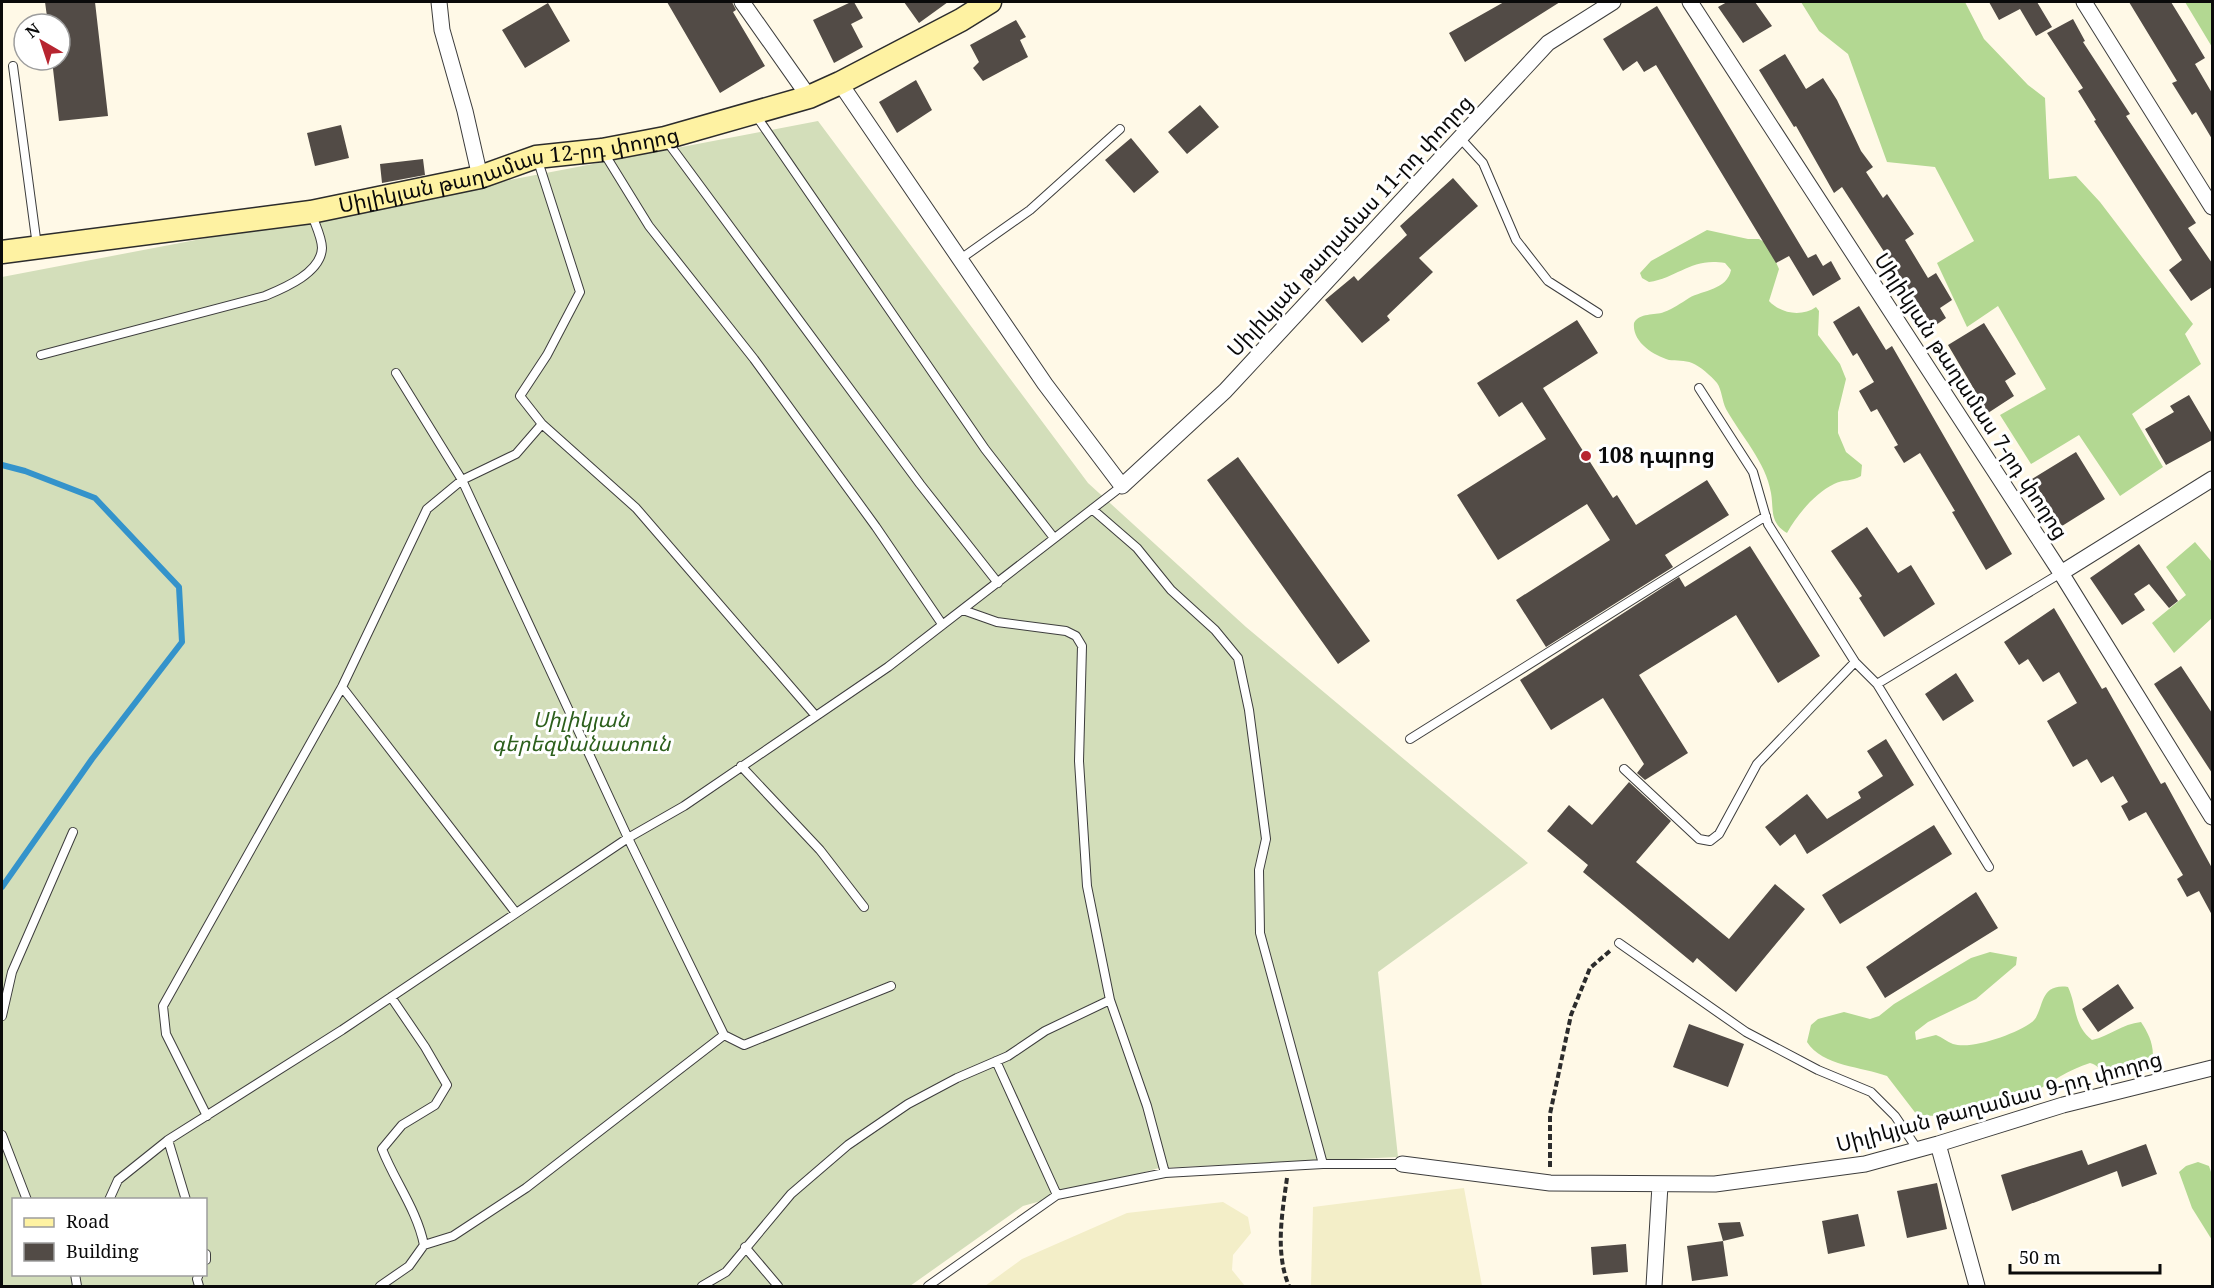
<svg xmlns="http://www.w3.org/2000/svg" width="2214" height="1288" font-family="'Noto Serif','Noto Sans Armenian',serif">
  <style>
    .farmland { fill: #f3eec8 }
    .forest { fill: #b3d892 }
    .cemetery { fill: #d3deba; fill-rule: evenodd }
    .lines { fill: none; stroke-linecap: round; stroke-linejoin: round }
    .stream { stroke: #3493cb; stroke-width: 6 }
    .building { fill: #524b46 }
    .lane-casing { stroke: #3d3d3d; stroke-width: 10 }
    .street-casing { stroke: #3d3d3d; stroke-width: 17 }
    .secondary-casing { stroke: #2c2c2c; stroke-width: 25 }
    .path { stroke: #2c2c2c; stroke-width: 4; stroke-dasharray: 6 3; stroke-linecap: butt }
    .lane { stroke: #fff; stroke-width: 8 }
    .street { stroke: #fff; stroke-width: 15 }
    .secondary { stroke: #fef2a2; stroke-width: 22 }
    .poi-dot { fill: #b72530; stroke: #fff; stroke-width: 2 }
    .labels { text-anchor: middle; stroke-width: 6; stroke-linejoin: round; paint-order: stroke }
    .street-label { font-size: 21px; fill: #0a0a0a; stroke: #fff }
    .poi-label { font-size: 21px; font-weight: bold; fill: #0a0a0a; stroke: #fff; text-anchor: start }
    .park-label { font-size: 21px; font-style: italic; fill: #2c5f1c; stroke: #fff }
  </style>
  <rect width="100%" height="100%" fill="#fff9e7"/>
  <!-- farmland -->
  <path class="farmland" d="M1464,1188l18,98h-171l2,-79z
    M1223,1202l25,15 3,16 -18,22 -1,15 13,16h-260l37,-27 105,-46z"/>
  <!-- forest -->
  <path class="forest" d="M1801,2h164l19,37 44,46 17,13 4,81 27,-3 24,26 93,122 -8,10 16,30 -69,50 31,53 -43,29 -41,-61 -48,29 -31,-49 46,-26 -48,-83 -31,21 -30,-64 37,-22 -39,-74 -48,-5 -39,-108 -29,-23z
    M2185,2h27v45z
    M1707,230l41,9h11l9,5 11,25 -10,32c12,13 33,16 47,6l3,4 -1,24 22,29 6,15 -8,33v21l8,19 16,13 -1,11c-9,6 -18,3 -27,8 -19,9 -37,31 -47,49 -18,-11 -13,-23 -16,-40 -5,-31 -30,-57 -45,-84 -4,-8 -4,-19 -9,-26 -6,-7 -17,-17 -25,-20 -7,-3 -16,-2 -23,-3 -16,-5 -37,-18 -35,-37 6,-11 20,-7 30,-11 9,-3 17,-9 25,-14 14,-8 38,-8 42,-28l-6,-7c-33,-6 -46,14 -76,19l-7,-4 -2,-5 11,-12z
    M2195,542l17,20v56l-38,35 -22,-30 34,-28 -20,-28z
    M1990,952l27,5 -1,8 -40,34 -48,23 -13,10 1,8 20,-5c6,2 11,7 17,9 19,6 63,-10 79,-22 13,-10 5,-39 36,-35 9,19 5,38 24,53 18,-4 30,-16 49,-18 10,15 17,32 7,49 -12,5 -32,12 -43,3 -5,-5 -8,-9 -15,-11 -26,8 -48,26 -71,38 -18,10 -80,17 -102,14l-30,-39c-24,-9 -65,-10 -80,-34l4,-17 7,-6 26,-7 26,7 9,-3 15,-12 77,-46z
    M2198,1162l11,4 3,9v65l-20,-32 -13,-36 7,-6z"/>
  <!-- cemetery -->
  <path class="cemetery" d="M818,121l270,362 158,144 282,236 -150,109 20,185 -239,11 -136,38 -113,80h-908v-1009zM14,1200h192v74h-192z"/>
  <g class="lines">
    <!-- stream -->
    <path class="stream" d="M2,465l23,6 70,27 84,89 3,55 -90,117 -90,128"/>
  </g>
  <!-- building -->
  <path class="building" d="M45,2h50l13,114 -49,5 -7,-61h8v-36h-12z
    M667,2h65l4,8 -3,2 32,54 -45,27z
    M851,2h3l9,16 -12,6 12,23 -29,16 -21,-43z
    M904,2h44l-29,21z
    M1504,2h56l-95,60 -16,-29z
    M1727,2h28l17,24 -29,17 -25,-36z
    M1989,2h48l15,25 -16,9 -16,-27 -21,11z
    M2129,2h42l16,26 18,30 -10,6 17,29v46l-16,-27 -4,3 -20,-32 5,-2z
    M548,3l22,38 -45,27 -23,-38z
    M1657,6l151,252 8,-4 7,12 8,-5 10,18 -28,17 -24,-40 -13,7 -120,-198 -12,7 -7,-11 -14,10 -20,-32z
    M2073,19l12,22 -2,1 47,72 -4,2 70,107 -8,5 24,35v24l-21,14 -22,-31 13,-10 -88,-139 2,-1 -18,-29 5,-3 -36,-55z
    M1016,20l10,17 -6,3 8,17 -45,24 -10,-13 6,-6 -9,-17z
    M1785,54l21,35 17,-11 14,22 24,51 12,16 -7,5 17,26 4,-4 27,40 -9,6 23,38 8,-5 16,27 -12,8 6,10 -13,9 -91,-140 -8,6 -38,-67 -2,1 -35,-57z
    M916,80l16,30 -35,23 -18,-31z
    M1200,105l19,22 -32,27 -19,-22z
    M341,125l8,33 -34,8 -8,-33z
    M1131,138l28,34 -25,21 -29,-33z
    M423,159l2,16 -43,8 -2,-19z
    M1453,178l25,28 -59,52 14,14 -46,44 3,4 -28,23 -37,-43 29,-24 4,5 49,-46 -7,-9z
    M1859,306l27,44 6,-4 120,208 -26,16 -34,-58 3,-1 -35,-58 -16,10 -10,-16 4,-2 -21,-36 -6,3 -12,-21 15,-9 -17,-29 -4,3 -20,-34z
    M1577,320l21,33 -55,35 70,110 4,-3 19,30 71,-45 22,35 -64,40 8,12 -127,80 -30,-47 94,-60 -23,-36 -89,56 -41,-65 89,-56 -24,-37 -23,15 -22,-34z
    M1984,323l32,51 -11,7 9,15 -26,17 -40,-68z
    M2189,395l23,39v6l-46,25 -21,-36 29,-17 -4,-6z
    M2076,452l29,47 -43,27 -30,-47z
    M1238,457l132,184 -32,23 -131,-184z
    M1867,527l31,46 13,-8 24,39 -51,33 -25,-39 3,-2 -31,-45z
    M2139,544l39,57 -9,7 -20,-24 -15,10 11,16 -23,15 -32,-47z
    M1750,546l70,110 -42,27 -42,-68 -97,60 49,78 -43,27 -8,-7 7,-9 -41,-66 -52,32 -31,-50 159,-103 6,10z
    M2054,608l48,81 4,-2 55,97 4,-2 47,86v47l-13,-24 -12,6 -10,-18 6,-4 -37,-63 -17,9 -8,-15 7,-4 -15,-26 -12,7 -14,-24 -14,8 -26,-46 30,-18 -18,-31 -16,10 -15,-23 -9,6 -15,-23z
    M2181,666l31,47v60l-58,-89z
    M1956,673l18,28 -31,20 -18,-27z
    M1886,739l28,46 -107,69 -12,-20 -15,12 -15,-19 42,-33 20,25 34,-21 -3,-6 25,-16 -16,-25z
    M1629,782l42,39 -35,41 93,77 46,-55 30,25 -69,83 -39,-34 -4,5 -110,-91 5,-7 -41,-34 22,-26 23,20z
    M1934,825l18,29 -112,70 -18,-29z
    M1976,892l22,36 -113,70 -19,-31z
    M2118,984l16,24 -36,24 -16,-23z
    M1689,1024l55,20 -16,43 -55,-20z
    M2146,1144l11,30 -35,13 -5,-16 -105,40 -11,-36 81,-25 6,15z
    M1937,1183l10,46 -40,9 -10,-47z
    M1858,1214l7,32 -37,8 -6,-33z
    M1740,1222l4,14 -21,5 -5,-18z
    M1723,1241l5,35 -36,5 -5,-35z
    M1626,1244l2,28 -35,3 -2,-28z"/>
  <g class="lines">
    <defs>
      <path id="lane" d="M13,66l24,180
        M755,114l230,335 69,89
        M1460,138l23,25 33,77 32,41 50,32
        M666,140l254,344 78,99
        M604,153l45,73 105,133 122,168 66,97
        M959,260l71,-50 90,-81
        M41,355l224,-59c19,-8 56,-23 57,-48 0,-10 -7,-24 -10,-33
        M396,373l66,107 166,358 96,197 20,10 147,-59
        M1699,388l54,84 15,52 87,138 22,22 184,-111
        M542,424l94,84 179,207
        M1092,509l45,39 34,42 44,40 23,28 11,52 17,129 -7,31 1,63 63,231
        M963,610l34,12 69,9 10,5 6,10 -3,115 8,125 23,114 37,106 18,67
        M1877,684l112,183
        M342,687l174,226
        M1410,739l356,-223
        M741,766l79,84 44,57
        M1624,769l75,70 11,2 9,-7 38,-70 98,-102
        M1619,943l127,89 72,38 53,22 24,24 23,34
        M2,1016l10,-44 61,-140
        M996,1061l61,134
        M207,1116l-41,-82 -3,-28 179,-319 85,-178 35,-29 54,-26 26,-30 -22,-28 27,-41 33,-63 -43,-134
        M2,1135l25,65
        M168,1140l18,60
        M109,1200l9,-20 50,-40 174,-110 286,-192 56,-32 204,-139 234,-181
        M424,1245l29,-9 73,-48 198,-153
        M745,1247l33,39
        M206,1254v6
        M75,1274l2,12
        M199,1274l-2,5 2,7
        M380,1286l29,-20 15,-21c-7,-35 -29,-63 -42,-96l20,-24 33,-20 12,-20 -22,-38 -34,-50
        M702,1286l24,-14 65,-78 57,-49 60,-41 49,-26 51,-22 37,-25 65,-31
        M928,1286l129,-91 108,-22 158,-9h79"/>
      <path id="street" d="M439,2l3,28 23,81 15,66
        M742,2l67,95
        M1690,2l371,571 151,244
        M2084,2l128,205
        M840,83l205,301 77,102 103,-95 323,-348 65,-41
        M2061,573l151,-94
        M1938,1144l39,142
        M1402,1164l148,19 165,1 150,-20 73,-20 125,-39 149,-37
        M1654,1286l6,-101"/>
      <g id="secondary">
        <path id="s1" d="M2,252l309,-40 169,-35 56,-20 66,-7 63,-12 144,-41 31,-14 121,-63 29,-18"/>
      </g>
    </defs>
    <!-- lane casing -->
    <use href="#lane" class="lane-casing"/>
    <!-- street casing -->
    <use href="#street" class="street-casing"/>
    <!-- secondary casing -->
    <use href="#secondary" class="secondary-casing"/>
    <!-- path -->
    <path class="path" d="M1550,1167v-53l21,-99 19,-47 21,-18
      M1287,1178c-5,36 -12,75 2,108"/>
    <!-- lane -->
    <use href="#lane" class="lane"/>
    <!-- street -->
    <use href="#street" class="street"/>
    <!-- secondary -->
    <use href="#secondary" class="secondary"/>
  </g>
  <!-- markers -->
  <circle class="poi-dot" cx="1586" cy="456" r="6"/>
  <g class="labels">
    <!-- street labels -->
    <g class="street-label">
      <text dy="7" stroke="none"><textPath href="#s1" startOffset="514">Սիլիկյան թաղամաս 12-րդ փողոց</textPath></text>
      <text transform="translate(1350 226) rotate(-47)" y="7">Սիլիկյան թաղամաս 11-րդ փողոց</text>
      <text transform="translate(1971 396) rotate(57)" y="7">Սիլիկյան թաղամաս 7-րդ փողոց</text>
      <text transform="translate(1999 1102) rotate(-15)" y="7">Սիլիկյան թաղամաս 9-րդ փողոց</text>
    </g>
    <!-- poi labels -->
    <g class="poi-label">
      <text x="1598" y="463">108 դպրոց</text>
    </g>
    <!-- park labels -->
    <g class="park-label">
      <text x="581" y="727">Սիլիկյան<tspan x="581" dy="24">գերեզմանատուն</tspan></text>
    </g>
  </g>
  <!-- border -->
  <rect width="2214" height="1288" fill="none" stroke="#0a0a0a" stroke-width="6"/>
  <!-- legend -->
  <rect x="12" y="1198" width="195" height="78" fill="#ffffff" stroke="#9d9d9d" stroke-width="1.5"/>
  <rect x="24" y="1218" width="30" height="9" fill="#fef2a2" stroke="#9d9d9d" stroke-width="1.5"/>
  <text x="66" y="1228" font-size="18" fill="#0a0a0a">Road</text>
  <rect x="24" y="1243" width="30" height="18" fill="#524b46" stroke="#9d9d9d" stroke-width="1.5"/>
  <text x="66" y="1258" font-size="18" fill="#0a0a0a">Building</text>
  <!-- north arrow -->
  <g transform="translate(42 42) rotate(321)"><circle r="28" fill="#ffffff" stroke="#9d9d9d" stroke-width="1.5"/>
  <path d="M0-4.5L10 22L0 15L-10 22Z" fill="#b72530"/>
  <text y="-9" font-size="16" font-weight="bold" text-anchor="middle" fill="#0a0a0a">N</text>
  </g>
  <!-- scale -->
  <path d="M2010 1264v9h150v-9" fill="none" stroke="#0a0a0a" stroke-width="3"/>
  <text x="2019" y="1264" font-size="18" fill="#0a0a0a" stroke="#ffffff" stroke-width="4.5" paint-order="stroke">50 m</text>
</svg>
